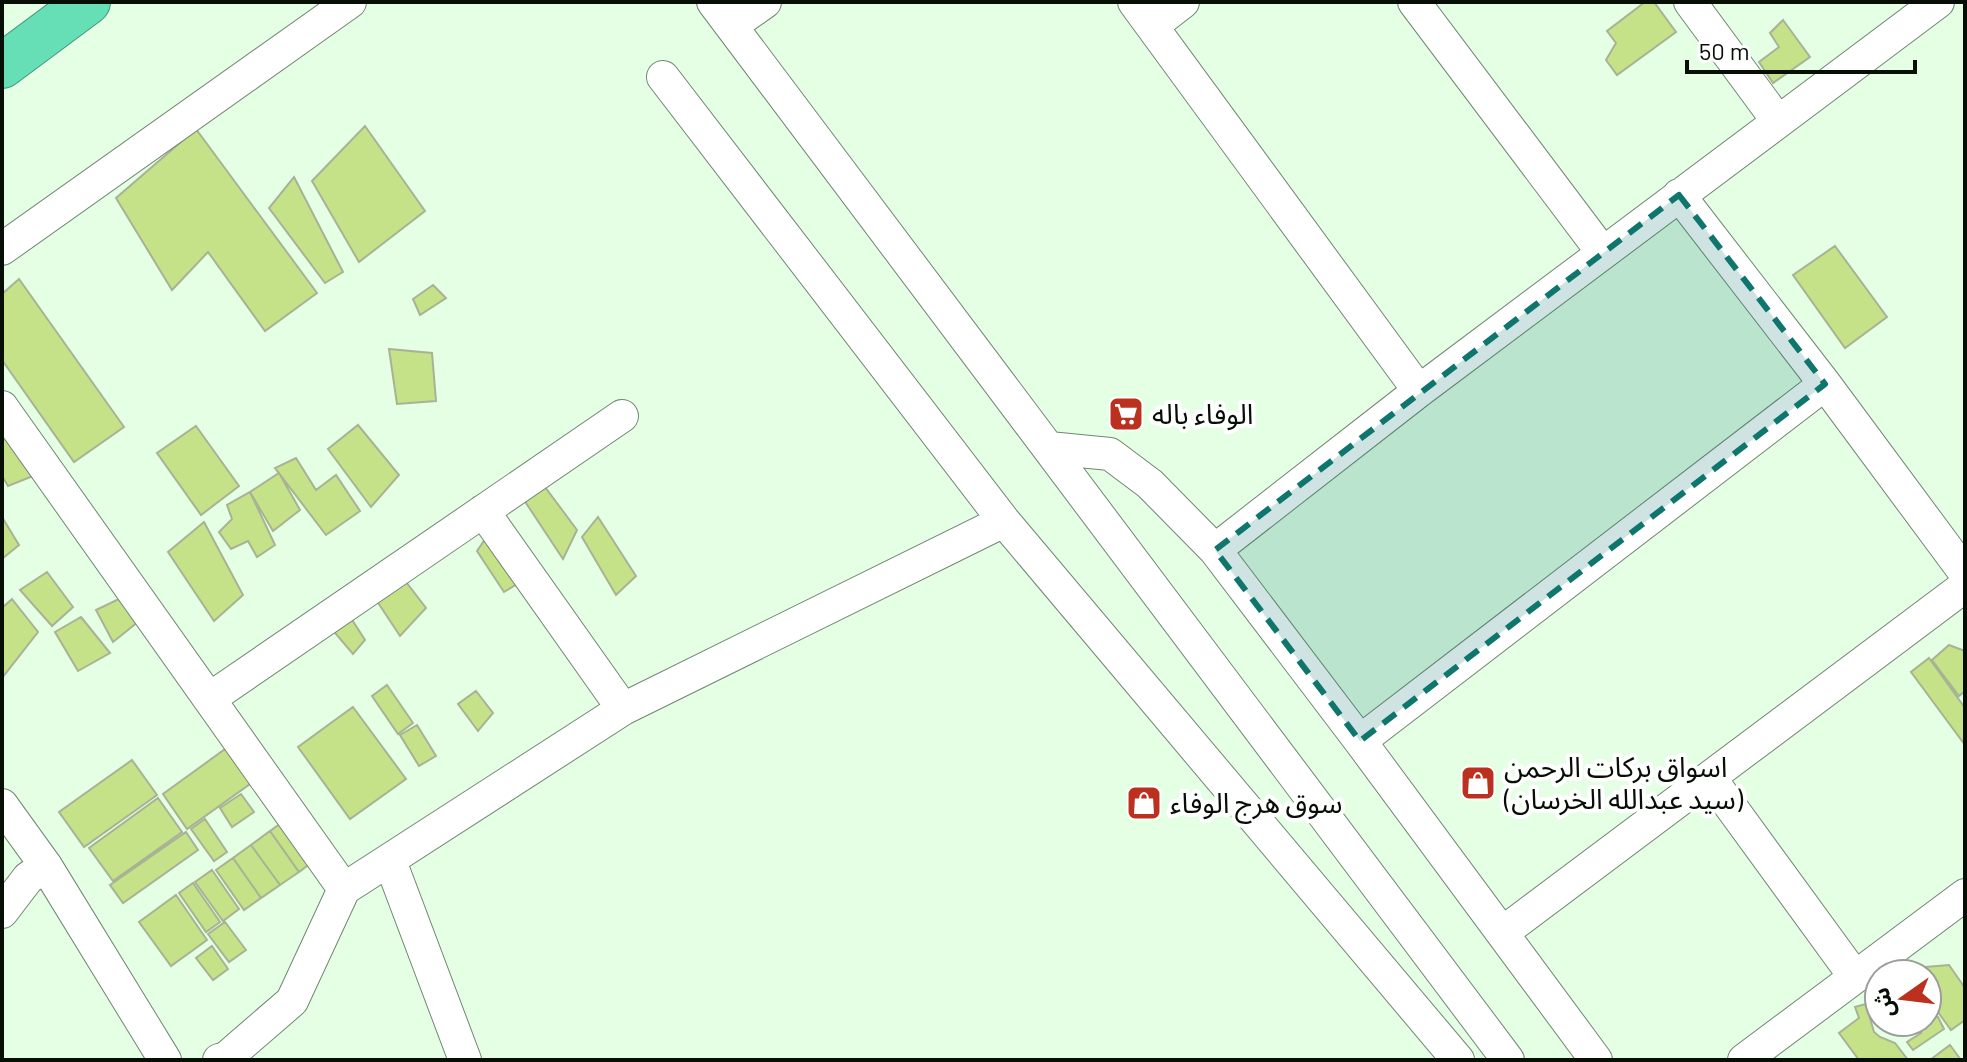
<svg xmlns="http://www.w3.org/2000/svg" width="1967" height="1062" font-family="Barlow,'Noto Sans Arabic',sans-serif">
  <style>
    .building { fill: #c6e289; stroke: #a8b294; stroke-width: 2 }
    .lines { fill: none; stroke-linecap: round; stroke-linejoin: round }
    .street-casing { stroke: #708771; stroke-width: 34 }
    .highway-casing { stroke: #449679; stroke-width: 46 }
    .street { stroke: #fff; stroke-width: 32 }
    .highway { stroke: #66dfb7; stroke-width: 44 }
    .marked { fill: #0f766e; fill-opacity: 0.2; stroke: #0f766e; stroke-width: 6; stroke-dasharray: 16 10; stroke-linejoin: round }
    .labels { text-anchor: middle; stroke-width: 8; stroke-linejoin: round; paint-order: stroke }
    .poi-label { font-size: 28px; fill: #060e06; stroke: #fff; text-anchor: start }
  </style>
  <rect width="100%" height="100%" fill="#e5ffe5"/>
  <!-- building -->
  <path class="building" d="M1645,2h9l22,30 -59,43 -11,-15 10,-17 -9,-12z
    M1783,20l27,37 -37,26 -14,-21 20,-15 -9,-14z
    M365,126l60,85 -66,51 -47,-81z
    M196,129l121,164 -52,38 -57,-79 -36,38 -56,-92z
    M294,177l49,95 -18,11 -56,-75z
    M1835,246l52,71 -42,31 -52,-73z
    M19,279l105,148 -50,35 -72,-102v-66z
    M433,285l13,13 -26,17 -7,-16z
    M389,349l43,4 4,48 -39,3z
    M2,422l36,52 -30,12 -6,-10z
    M358,425l41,50 -28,32 -43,-58z
    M196,426l43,60 -38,29 -44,-62z
    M296,458l20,32 20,-15 24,36 -34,24 -51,-67z
    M279,473l21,37 -27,21 -23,-39z
    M542,483l35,47 -14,29 -41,-62z
    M250,492l25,53 -18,12 -9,-16 -17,8 -12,-17 13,-13 -5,-14z
    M2,517l17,28 -17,14z
    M598,517l38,59 -20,19 -34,-58z
    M204,522l39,73 -29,26 -46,-69z
    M488,535l34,46 -18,11 -27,-41z
    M47,572l26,35 -21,19 -32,-36z
    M403,578l23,30 -26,28 -31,-47z
    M123,597l16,24 -26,21 -17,-32z
    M12,599l26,33 -36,46v-70z
    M349,615l16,25 -12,14 -23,-27z
    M81,617l29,36 -32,18 -23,-39z
    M1949,645l16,6v40l-6,5 -27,-36z
    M1929,658l36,50v37l-54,-73z
    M387,685l26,38 -15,11 -26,-38z
    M476,691l17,22 -15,18 -20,-27z
    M353,707l53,72 -56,40 -52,-72z
    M417,725l19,31 -17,10 -19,-31z
    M232,744l25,35 -70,50 -24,-35z
    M132,760l25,35 -73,52 -25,-35z
    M241,794l13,18 -22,15 -12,-19z
    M158,798l24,34 -69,49 -24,-33z
    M205,819l22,33 -13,9 -23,-32z
    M287,819l29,40 -17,13 -29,-41z
    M270,831l29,41 -19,13 -29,-40z
    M186,832l12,18 -75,53 -13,-18z
    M251,845l29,40 -19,13 -28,-40z
    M233,858l28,40 -17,12 -28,-40z
    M212,870l27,39 -16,12 -28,-39z
    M193,883l27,39 -14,10 -27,-39z
    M176,895l31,45 -36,26 -32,-44z
    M225,922l21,28 -17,12 -21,-28z
    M212,946l16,23 -15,11 -17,-22z
    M1949,965l16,23v32l-14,10 -24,-33v-23h-9l7,-7z
    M1879,984v24l-11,-15z
    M1866,1004l8,28 6,5 15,6 13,17h-49l-20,-27 20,-15 -4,-11z
    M1927,1014l11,3 6,12 -31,21 -6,-8 14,-9 -1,-9 -11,7 -10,-9h28z
    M1950,1045l11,15h-31z"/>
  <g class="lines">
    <defs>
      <path id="street" d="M713,2l795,1058
        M1134,2l285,389
        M1414,2l189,251
        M1690,2l87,118
        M731,26l34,-24
        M1152,26l31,-24
        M663,77l341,444 454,539
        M1679,195l146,189 140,189
        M2,249l348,-247
        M2,407l342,482
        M1049,448l61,6 40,30 65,66 145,191 236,319
        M483,511l140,198
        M1215,550l204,-159 519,-389
        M209,699l413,-283
        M1360,741l465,-357
        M1710,778l145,199
        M2,805l44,61 119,194
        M390,861l75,199
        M2,912l26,-34 18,-12
        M1502,933l463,-347
        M219,1060l7,-2 66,-57 52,-112 279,-180 381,-188
        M1744,1060l221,-165"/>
      <path id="highway" d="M2,66l86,-64"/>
    </defs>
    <!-- street casing -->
    <use href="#street" class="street-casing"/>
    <!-- highway casing -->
    <use href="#highway" class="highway-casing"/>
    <!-- street -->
    <use href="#street" class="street"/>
    <!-- highway -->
    <use href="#highway" class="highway"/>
  </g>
  <!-- marked area -->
  <path class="marked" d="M1679,195l146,189 -465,357 -145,-191z"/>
  <!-- icons -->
  <defs>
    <symbol id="supermarket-square" viewBox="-11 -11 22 22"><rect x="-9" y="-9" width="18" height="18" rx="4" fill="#bc301f" stroke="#fff"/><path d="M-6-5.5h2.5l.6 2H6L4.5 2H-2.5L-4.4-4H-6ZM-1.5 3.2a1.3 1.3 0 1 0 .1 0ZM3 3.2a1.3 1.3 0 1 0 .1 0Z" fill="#fff"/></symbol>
    <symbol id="shop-square" viewBox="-11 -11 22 22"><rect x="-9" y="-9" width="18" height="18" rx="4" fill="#bc301f" stroke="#fff"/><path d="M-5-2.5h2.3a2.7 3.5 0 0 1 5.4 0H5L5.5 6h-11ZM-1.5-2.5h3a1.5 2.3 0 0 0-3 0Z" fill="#fff"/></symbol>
  </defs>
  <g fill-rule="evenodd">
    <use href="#supermarket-square" x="1106" y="394" width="40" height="40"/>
    <use href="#shop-square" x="1458" y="763" width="40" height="40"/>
    <use href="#shop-square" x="1124" y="783" width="40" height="40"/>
  </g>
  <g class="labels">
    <!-- poi labels -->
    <g class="poi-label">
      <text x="1152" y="424">الوفاء باله</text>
      <text x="1504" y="777">اسواق بركات الرحمن<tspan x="1504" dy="32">(سيد عبدالله الخرسان)</tspan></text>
      <text x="1170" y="813">سوق هرج الوفاء</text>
    </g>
  </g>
  <!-- border -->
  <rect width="1967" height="1062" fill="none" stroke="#060e06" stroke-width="8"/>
  <!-- north arrow -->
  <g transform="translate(1903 998) rotate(256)"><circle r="38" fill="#ffffff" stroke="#9b9f9b" stroke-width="2"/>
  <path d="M0-6L14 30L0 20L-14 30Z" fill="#bc301f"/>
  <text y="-12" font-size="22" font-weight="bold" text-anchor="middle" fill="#060e06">ش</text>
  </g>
  <!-- scale -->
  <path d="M1687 60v12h228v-12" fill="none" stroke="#060e06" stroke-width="4"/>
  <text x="1699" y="60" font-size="24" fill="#060e06" stroke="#ffffff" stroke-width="6" paint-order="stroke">50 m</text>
</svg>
